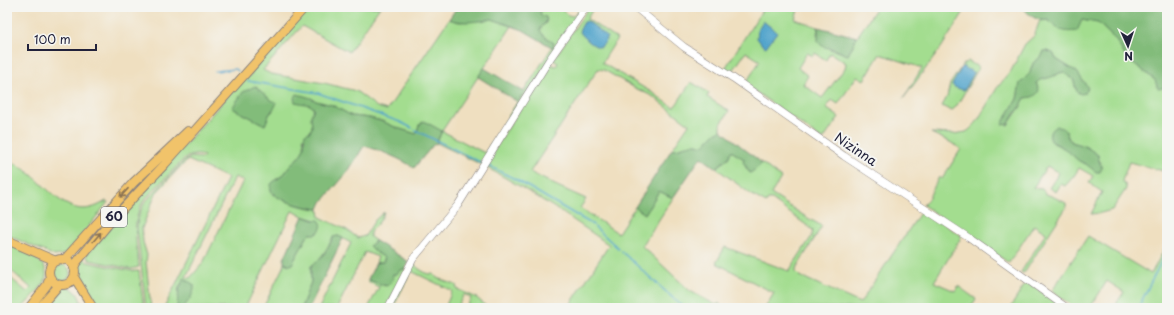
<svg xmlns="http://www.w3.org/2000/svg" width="1174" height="315" font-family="'Playpen Sans',sans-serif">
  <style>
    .green { fill: #a3dd8f; stroke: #628065; fill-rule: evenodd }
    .forest { fill: #82bc7a; stroke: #526f5a }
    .water { fill: #4fa3cb; stroke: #386283 }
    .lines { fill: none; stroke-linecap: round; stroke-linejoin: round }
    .stream { stroke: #4fa3cb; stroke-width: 1.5 }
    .minor-casing { stroke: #88807e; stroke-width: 8 }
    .major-casing { stroke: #88807e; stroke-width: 10 }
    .minor { stroke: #fff; stroke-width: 7 }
    .major { stroke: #f1c36a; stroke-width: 8 }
    .oneway { stroke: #8a7252 }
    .labels { text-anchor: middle; stroke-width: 4; stroke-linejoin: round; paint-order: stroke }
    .shield { fill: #f6f6f2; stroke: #626272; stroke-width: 1 }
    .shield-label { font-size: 12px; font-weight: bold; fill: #22223b }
    .street-label { font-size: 13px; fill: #22223b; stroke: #f6f6f2 }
  </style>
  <rect width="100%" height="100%" fill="#f6f6f2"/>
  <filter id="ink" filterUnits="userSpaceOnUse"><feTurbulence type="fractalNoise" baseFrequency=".025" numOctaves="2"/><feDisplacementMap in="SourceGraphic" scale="8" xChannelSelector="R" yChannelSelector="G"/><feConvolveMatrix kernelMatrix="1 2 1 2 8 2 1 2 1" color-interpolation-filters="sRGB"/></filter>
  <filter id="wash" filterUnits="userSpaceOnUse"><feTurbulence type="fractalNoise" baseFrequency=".012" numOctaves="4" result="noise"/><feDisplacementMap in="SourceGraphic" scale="16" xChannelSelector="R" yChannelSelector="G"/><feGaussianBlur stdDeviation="0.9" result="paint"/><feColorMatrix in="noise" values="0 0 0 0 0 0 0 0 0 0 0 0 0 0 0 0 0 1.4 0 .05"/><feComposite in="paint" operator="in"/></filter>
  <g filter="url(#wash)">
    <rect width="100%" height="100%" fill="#efdfc0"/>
    <!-- green -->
    <path class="green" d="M309,7h71l-31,45 -47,-26 -39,44 8,4 53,9 32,8 21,16 10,3 62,-91 10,3 33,-3 20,7 -70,105 43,22 69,-109 -14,-12 1,-4 5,-5 1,-4 -6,-4 -1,-4 12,-4h7l9,8 5,1 4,-3 3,-6h5l-103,158 -45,-22 5,-12 -23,-6 -3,9 -19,-6 -15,-7 -12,-3 -18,-2 -20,-11 -16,-4 -5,-3 -1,7 4,3 -3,8 1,11 -2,5 -3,1 -4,6 2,7 -2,6 -20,23 -8,5 -3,14c15,8 30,14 47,15l1,8 27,13 11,8 7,-2 10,-16 9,-8c-1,3 -3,7 -5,10 -4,5 -10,7 -9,15l6,4 -3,1 11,15v3l-1,2 -7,1 2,-6 -13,-5 -28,56h-18l32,-65 -13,-7 -5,1c-6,12 -11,21 -22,29v16l-10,26h-38l20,-41 1,-4 5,2 3,-1 15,-27 3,-3 6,-14 -13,-4 -11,-5 -47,97h-62l3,-4 7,-20 -9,-5 -5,8 -1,5 1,2c-3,7 0,9 -3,14h-12l64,-130 -40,-18 -9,8 -23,25 -14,35 1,14 4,13 -1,7 5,46h-5l-9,-79c0,-10 3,-18 8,-27l39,-41 7,-4 12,1 1,-2c-7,-2 -13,-1 -19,2l-40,41c-15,21 -8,44 -6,68l-8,2 -42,-9 -3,-5 151,-169 6,-4 9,-9 1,-3zM255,86l16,15 2,10 -4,4 -4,10 -33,-17zM235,177l8,4 -40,82 -13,15 -4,-1z
      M589,7h5l-7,12 30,20 -15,24 51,30 20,14 3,-2 15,-23 18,11 -2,4 22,14 -8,13v6l-6,3 -12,13c-15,-6 -16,3 -31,3l17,-25 -37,-28 -17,-8 -31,-18 -6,-1 -68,103 25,13 31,14 -6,9 38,25 17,-26 10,7 14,-23 14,7 -31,48 48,45 26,14 3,-2 3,5h-154l41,-63c-40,-29 -81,-55 -125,-79l65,-102 7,2 2,-3 -5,-3z
      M764,7h35l-4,12 23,8 -1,8 12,14c7,1 12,4 19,6l9,-18 20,-30h90l-26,41 -38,51 19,-31 -42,-14 -16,26 -7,-4 -19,28 -6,-4 -6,8 13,9 -16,23 -78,-56 15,-23 -14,-9 -16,23 -6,-5zM807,53l6,3 2,-3 11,7 4,-7 16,10 -1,5 -23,30 -19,-14 5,-8 -10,-8z
      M1040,20l2,1 6,-1 10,8 24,-8 16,3 17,16 11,18 29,23 3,8 9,-1v85l-38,-10 -7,19 4,5v3l-14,21 -11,3 -10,1 11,-22 -13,-9 4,-7 -14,-8 -5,8 -9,10 -4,-2 -5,8 -7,-4 10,-15 -12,-7 -14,22 9,1 4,5 8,3 12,6v5l-14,21 -27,43 -3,1 -1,-1 25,-39 -12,-8 -25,38 -86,-58 4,-4 12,-24 3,2 19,-30 -11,-7 -19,-9 23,1 12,-2 3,-2 7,-7 21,-35 14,-17 14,-27 9,-8zM1044,51h3l6,2 3,6 21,13 8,14 -9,3 -3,-10 -10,-7c-5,1 -8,4 -12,5 -6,2 -10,2 -15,6l2,4 -7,10 -6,1c-3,3 -3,8 -6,11 -4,6 -8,11 -11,16l-6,-1 15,-25 3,-16 10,-10 3,-10 9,-7zM1066,131l3,8 5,4 12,4 12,8v3l3,5 -10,4 -5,-3 -7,-3 -13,-12 -13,-6z
      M968,61l10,6 -1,4 -21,36 -5,4 -9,-5 5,-9 3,-13 13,-20z
      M731,151l13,8 2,9 4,5 12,-10 19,15 -10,16 35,23 16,9 -26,43v3l4,4 60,27 62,-93 40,26 -28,46 21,9 3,-5 18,13 -6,9h-205l9,-15 -58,-30 9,-16 64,24 23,-35 1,-6 -41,-30h-4l-2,3 -14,-8 -36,-27 7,-5z
      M7,161c37,9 55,69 99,40l2,1 -38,48 -4,4 -11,2 -48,-21z
      M1088,236l63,38 16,-30v64h-43l-8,-4 8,-12 -17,-11 -17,27h-15l-23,-17z
      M7,244c15,8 50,17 36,40 -5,8 -15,17 -21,24h-15v-33l20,17 4,-4 -24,-21z
      M83,258l4,4 45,9h7l5,37h-49l-18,-30v-10z
      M414,264c4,5 13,11 20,10l3,4 19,7 1,4 20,9 11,10h-22l5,-10 -7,-4 -7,14h-12l7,-17 -41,-20 -18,37h-4z
      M54 273a8 8 0 1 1 16 0a8 8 0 1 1-16 0Z
      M406,268l-20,40h-18l11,-21 -11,-5v-3l3,2 14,5 8,-6v-6z
      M1027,281l36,27h-53z
      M67,287c11,2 13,12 16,21h-39l17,-20z"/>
    <!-- forest -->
    <path class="forest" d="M457,7h95l-12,4 1,4 5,2c2,7 -5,8 -6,13l3,5 11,8 -1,5 -30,-18 -31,-11c-5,0 -8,2 -13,2 -9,1 -21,2 -30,-2z
      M1022,7h145v80l-9,2 -3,-9 -29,-23 -11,-18 -17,-16 -16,-3 -5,11c-13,2 -20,-1 -29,-11 -11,2 -19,-5 -26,-13z
      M818,27l39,10 -9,18c-5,-1 -8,-4 -12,-5 -9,-4 -11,0 -18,-8z
      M1044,51h3l6,2 3,6 21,13 11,16 -3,5 -4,1 -4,-2 -4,-13 -10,-7c-5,1 -8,4 -12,5 -6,2 -10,2 -15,6l3,7c-3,7 -6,7 -14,8l-6,11 -4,4 -7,12 -6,-1 15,-25 3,-16 10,-10 3,-10 9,-7z
      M484,68l40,24 -6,10 -40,-25z
      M255,86l16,14 5,2v3l-7,10 -4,10 -33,-17 11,-16z
      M297,94l14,4 5,3 16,4 20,11 18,2 14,4 13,6 19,6 3,-9 5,-4 18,10 -6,13h-2l-20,24c-10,-8 -37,-19 -50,-22l-17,27 -25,29 -3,7c-9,-1 -54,-9 -48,-24 2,-5 8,-6 12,-10 3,-2 4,-6 7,-9 4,-5 9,-8 12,-14 4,-6 1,-12 3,-18l5,-2 2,-5 -1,-11 3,-8 -4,-3 -15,-3 -1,-4z
      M1057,126c14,5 6,9 15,16 3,2 8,2 12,4 5,2 9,6 14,9v3l4,10 -2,4h-4l-10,-8 -7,-3 -14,-12 -14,-8c-3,-7 -1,-12 6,-15z
      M721,130l41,33c-2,3 -8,8 -12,10l-7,-11 1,-3 -13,-8 -2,6 -13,11 -15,-11 -28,41 -14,-7 -14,23 -10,-7 37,-58c15,0 16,-9 31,-3l12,-13z
      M303,216l10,4h6c5,5 2,10 -3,14h-6l-3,3 -15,27 -2,1 -6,-2v-4z
      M338,236l5,2 -34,70h-8l10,-26v-16c11,-7 17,-17 22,-29z
      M376,241l33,21 -3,6 -6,2 -3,4h-4v6l-6,6 -16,-5 -3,-2 8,-16 7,-1 2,-4 -8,-5 -8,-7z
      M184,278l10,7c1,8 -6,17 -11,23h-7c3,-5 0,-7 3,-14l-1,-2z"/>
    <!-- water -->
    <path class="water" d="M587,21l11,8 9,8 -1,4 -5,6c-9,0 -17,-10 -22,-16l5,-9z
      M763,21l14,11 -11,15 -4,-2 -5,-7 1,-9z
      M962,67h2l10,6 -9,16 -2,1 -9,-3 -2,-2z"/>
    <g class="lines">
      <!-- stream -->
      <path class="stream" d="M215,71l21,-2 2,2
        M248,81l70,12 82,29 12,6
        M415,130l67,33
        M487,165l28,14 78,46
        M595,227l23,21
        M621,251l63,57
        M1138,308l29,-58"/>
    </g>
  </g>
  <g filter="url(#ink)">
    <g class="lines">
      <defs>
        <path id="minor" d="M635,7l49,40 49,31 111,78 125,82 98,70
          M388,308l25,-49 45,-54 91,-145 37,-53"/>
        <path id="major" d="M7,240l49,21
          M49 272a13 13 0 1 1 26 0a13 13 0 1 1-26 0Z
          M64,260l69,-77 55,-52
          M74,268l2,-5 35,-42 54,-57 140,-157
          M74,277l19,31
          M29,308l18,-23 3,-8
          M39,308l20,-23"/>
      </defs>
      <!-- minor casing -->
      <use href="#minor" class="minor-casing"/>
      <!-- major casing -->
      <use href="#major" class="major-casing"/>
      <!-- minor -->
      <use href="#minor" class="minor"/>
      <!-- major -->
      <use href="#major" class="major"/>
    </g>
    <!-- one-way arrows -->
    <defs><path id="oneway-shaft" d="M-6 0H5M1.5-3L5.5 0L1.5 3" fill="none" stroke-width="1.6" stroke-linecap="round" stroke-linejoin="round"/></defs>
    <g class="oneway">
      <use href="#oneway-shaft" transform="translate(124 193) rotate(133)"/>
      <use href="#oneway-shaft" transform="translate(97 237) rotate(-50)"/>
    </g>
  </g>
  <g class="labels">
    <!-- shield labels -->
    <rect class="shield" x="101" y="207" width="26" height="20" rx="3"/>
    <g class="shield-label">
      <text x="114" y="221">60</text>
    </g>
    <!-- street labels -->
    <g class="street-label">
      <text transform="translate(856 149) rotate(34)" y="5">Nizinna</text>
    </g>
  </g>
  <!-- margin -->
  <rect width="1174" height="315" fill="none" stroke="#f6f6f2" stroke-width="24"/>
  <!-- north arrow -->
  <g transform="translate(1128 46) rotate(177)" stroke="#f6f6f2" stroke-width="3" paint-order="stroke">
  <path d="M0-3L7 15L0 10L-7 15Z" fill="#22223b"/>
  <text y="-6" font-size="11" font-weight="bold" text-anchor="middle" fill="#22223b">N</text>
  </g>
  <!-- scale -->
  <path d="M28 44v6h68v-6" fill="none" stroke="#22223b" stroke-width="2"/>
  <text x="34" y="44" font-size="12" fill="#22223b" stroke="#f6f6f2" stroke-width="3" paint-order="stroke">100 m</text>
</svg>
